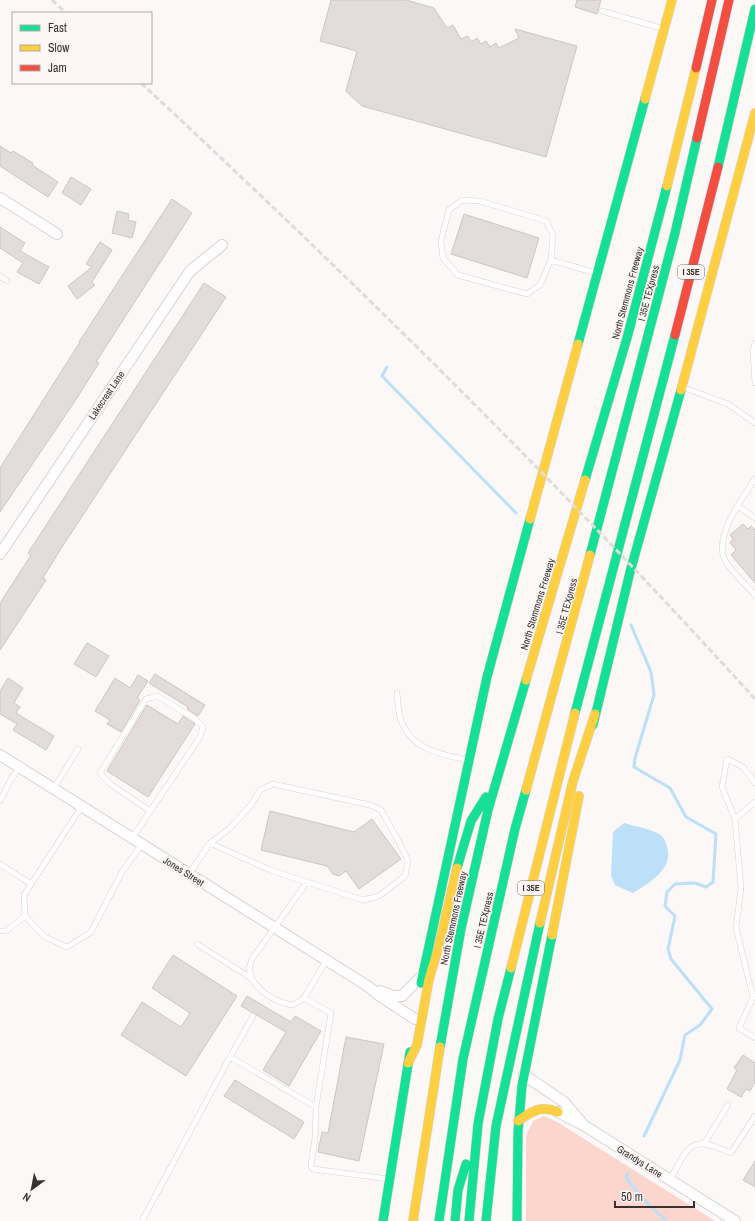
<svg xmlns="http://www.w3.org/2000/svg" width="755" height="1221" font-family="'Archivo Narrow',sans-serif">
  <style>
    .green { fill: #fcd6cc }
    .water { fill: #bbe0f8 }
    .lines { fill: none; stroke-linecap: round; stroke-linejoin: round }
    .stream { stroke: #bbe0f8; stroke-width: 3 }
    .building { fill: #e2dddb; stroke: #ccc6c5 }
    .lane-casing { stroke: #d9d3d1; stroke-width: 6 }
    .street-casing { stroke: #d9d3d1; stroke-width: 12 }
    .fast-casing { stroke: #d9d3d1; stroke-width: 10 }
    .slow-casing { stroke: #d9d3d1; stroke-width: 10 }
    .jam-casing { stroke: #d9d3d1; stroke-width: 10 }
    .lane { stroke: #fefefe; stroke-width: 5 }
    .street { stroke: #fefefe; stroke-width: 10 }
    .fast { stroke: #16e098; stroke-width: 9 }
    .slow { stroke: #ffcf43; stroke-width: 9 }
    .jam { stroke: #f24e42; stroke-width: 9 }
    .rail { stroke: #dedddd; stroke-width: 3; stroke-dasharray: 6 3; stroke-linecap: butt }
    .labels { text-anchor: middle; stroke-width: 3; stroke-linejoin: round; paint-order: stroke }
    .shield { fill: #fcf7f6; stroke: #746c6b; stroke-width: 1 }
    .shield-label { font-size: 9px; font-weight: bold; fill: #3a312f }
    .street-label { font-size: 10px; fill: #3a312f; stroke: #fcf7f6 }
  </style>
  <rect width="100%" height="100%" fill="#fbf8f7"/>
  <!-- green -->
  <path class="green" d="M544,1116l13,6 158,99h-189v-85l7,-15z"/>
  <!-- water -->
  <path class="water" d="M624,823c10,3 23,5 33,10 7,3 8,7 10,14 7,22 -18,36 -34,46l-18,-8 -4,-10 2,-43z"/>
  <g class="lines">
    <!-- stream -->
    <path class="stream" d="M387,367l-5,9 134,137
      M631,625l20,47 3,23 -19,63 -1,9 36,21 16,29 30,17 -3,48 -7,5 -11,-4 -20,1 -8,8 -2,14 10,10 -7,33 3,10 41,50 -12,16 -15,10 -5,25 -36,76
      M628,1173l-2,5 21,25 19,18"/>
  </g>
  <!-- building -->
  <path class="building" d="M331,0h75l28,8 13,20 6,-3 8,14 7,-3 3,6 6,-4 4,6 5,-3 4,6 6,-4 3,5 20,-10 -4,-9 62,17 -31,111 -184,-51 -16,-15 11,-40 -37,-10z
    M577,0h24l-4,14 -22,-7z
    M0,146l11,7 2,-2 20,12 -1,2 26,17 -10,15 -48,-31z
    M71,177l20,12 -10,16 -19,-12z
    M172,199l20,14 -96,149 3,1 -24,38 -75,111v-44l80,-126h-1z
    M117,211l12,3 -1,6 8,2 -4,16 -20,-5z
    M464,214l75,24 -12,40 -76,-24z
    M0,227l25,16 -5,8 29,16 -10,17 -22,-12 6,-9 -23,-15z
    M100,242l12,8 -20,32 3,3 -18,14 -9,-13 24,-19 -6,-3z
    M204,283l22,14 -164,250 -19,31 3,2 -46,70v-47l31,-48 -3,-2z
    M743,524l5,5 3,-3 4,4v53l-24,-28 5,-5 -6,-7 3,-4 -3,-4z
    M87,643l22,13 -13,21 -22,-13z
    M155,674l50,31 -7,11 -11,-7 1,-2 -39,-24z
    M138,675l10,6 -11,17 3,2 -19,32 -14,-8 3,-4 -15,-9 20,-33 15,10z
    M8,678l15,10 -9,15 6,4 -4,6 38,23 -8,14 -33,-20 4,-6 -17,-10v-23z
    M147,705l31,19 5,-8 12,8 -47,73 -41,-26z
    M270,811l84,21 18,-13 29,40 -42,30 -13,-18 -7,5 -6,-2 -6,-8 -66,-16z
    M173,955l64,41 -51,80 -65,-41 21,-33 39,25 9,-14 -38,-25z
    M247,996l44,26 4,-6 26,15 -32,55 -26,-16 23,-38 -45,-26z
    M346,1037l38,7 -25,117 -41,-9 4,-20 6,1z
    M743,1055l12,8v19l-5,9 -4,-2 -5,8 -14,-8 10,-19 -3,-2z
    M235,1080l69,42 -10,17 -70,-43z
    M755,1161v26l-12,-7z"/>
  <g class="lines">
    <defs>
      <path id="lane" d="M602,11l62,18
        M551,260l2,-25 -7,-14 -66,-20 -18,-1 -13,10 -8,31 2,17 15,17 69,19 13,-9 11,-25 45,13
        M0,276l7,5
        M755,343l-2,7 2,33
        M682,387l46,17 27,19
        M755,479c-12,18 -42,58 -30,81 4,9 22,26 30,35
        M738,506l17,12
        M397,693c1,9 1,22 5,30 12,28 40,31 65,37
        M54,788l24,-39
        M0,801l10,-20 9,-13
        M755,802l-20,17 6,69 -5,40 17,69 -14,31 16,10
        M82,806l-58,89 1,21 20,21 22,10 24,-15 31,-60 20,-28
        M735,819l-13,-32 5,-28 16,8 12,16
        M132,838l68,-101 3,-10 -9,-9 -37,-22 -11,3 -46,74 9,10 41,28
        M210,843l60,27 37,12
        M0,864l31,20
        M189,874l21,-31 19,-14 22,-24 9,-15 13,-6 97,21 11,5 18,32 9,19 -3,15 -26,20 -16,4 -56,-18 -55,77 -3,9 2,10
        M0,931h6l19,-15
        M197,944l54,34c10,15 24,24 42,27l11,-7 22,-37
        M304,998l27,15 -15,94 -1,31 -4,28 2,3 75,10
        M253,1016l-23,41 86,50
        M704,1144l24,-39
        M670,1180c19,-35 20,-46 61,-27l24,-37
        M142,1221l88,-164"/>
      <path id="street" d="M0,198l57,36
        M0,554l190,-283 32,-26
        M0,755l369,232 8,7 38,25
        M380,991l13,5h9l20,-20
        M524,1075l40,27 17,20
        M558,1112l27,14 150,95"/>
      <path id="fast" d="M718,167l37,-158
        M578,344l67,-245
        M585,480l42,-142 40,-152
        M590,555l85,-322 22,-95
        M575,713l100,-378
        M593,725l37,-153 51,-182
        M457,868l14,-47 15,-24
        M421,983l66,-306 43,-158
        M440,1047l21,-118 27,-119 38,-130
        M383,1221l27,-169
        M439,1221l24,-162 52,-230 11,-39
        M455,1221l3,-31 8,-26
        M469,1221l9,-97 20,-105 13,-51
        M486,1221l10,-95 44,-203
        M517,1221l1,-89 4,-46 30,-151"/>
      <path id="slow" d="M645,99l27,-99
        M667,186l29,-118
        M681,390l74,-277
        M530,519l48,-175
        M526,680l59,-200
        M526,790l64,-235
        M540,923l33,-142 22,-67
        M552,935l27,-139
        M511,968l64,-255
        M408,1063l9,-18 12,-66 9,-29 19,-82
        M518,1121c14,-10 23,-16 40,-9
        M413,1221l27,-174"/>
      <path id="jam" d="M696,68l16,-68
        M697,138l32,-138
        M675,335l43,-168"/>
    </defs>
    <!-- lane casing -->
    <use href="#lane" class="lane-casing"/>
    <!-- street casing -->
    <use href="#street" class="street-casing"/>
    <!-- fast casing -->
    <use href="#fast" class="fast-casing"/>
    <!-- slow casing -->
    <use href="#slow" class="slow-casing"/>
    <!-- jam casing -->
    <use href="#jam" class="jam-casing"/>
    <!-- lane -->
    <use href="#lane" class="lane"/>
    <!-- street -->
    <use href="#street" class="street"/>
    <!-- fast -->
    <use href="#fast" class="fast"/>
    <!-- slow -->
    <use href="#slow" class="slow"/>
    <!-- jam -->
    <use href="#jam" class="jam"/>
    <!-- rail -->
    <path class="rail" d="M52,0l14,13
      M141,83c212,197 419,401 614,616"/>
  </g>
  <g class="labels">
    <!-- shield labels -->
    <g class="shield">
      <rect x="678" y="265" width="26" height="14" rx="3"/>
      <rect x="518" y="881" width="26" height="14" rx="3"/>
    </g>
    <g class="shield-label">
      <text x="691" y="275">I 35E</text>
      <text x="531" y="891">I 35E</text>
    </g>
    <!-- street labels -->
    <g class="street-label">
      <text transform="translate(627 293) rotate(-75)" y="4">North Stemmons Freeway</text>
      <text transform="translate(648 293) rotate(-75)" y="4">I 35E TEXpress</text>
      <text transform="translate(106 395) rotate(-56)" y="4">Lakecrest Lane</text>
      <text transform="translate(537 604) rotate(-73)" y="4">North Stemmons Freeway</text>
      <text transform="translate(566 606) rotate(-75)" y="4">I 35E TEXpress</text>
      <text transform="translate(184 871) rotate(32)" y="4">Jones Street</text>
      <text transform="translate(453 918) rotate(-78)" y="4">North Stemmons Freeway</text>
      <text transform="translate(483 920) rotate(-77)" y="4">I 35E TEXpress</text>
      <text transform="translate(640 1161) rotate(32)" y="4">Grandys Lane</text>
    </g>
  </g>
  <!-- legend -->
  <rect x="12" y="12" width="140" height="72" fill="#fcf7f6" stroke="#aea8a6"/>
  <rect x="20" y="25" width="20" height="6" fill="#16e098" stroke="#aea8a6"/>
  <text x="48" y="32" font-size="12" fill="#3a312f">Fast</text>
  <rect x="20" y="45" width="20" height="6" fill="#ffcf43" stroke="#aea8a6"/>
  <text x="48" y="52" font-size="12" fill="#3a312f">Slow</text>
  <rect x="20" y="65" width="20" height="6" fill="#f24e42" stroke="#aea8a6"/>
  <text x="48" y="72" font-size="12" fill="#3a312f">Jam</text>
  <!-- north arrow -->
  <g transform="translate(32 1189) rotate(212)" stroke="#fcf7f6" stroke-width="3" paint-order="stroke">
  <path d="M0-3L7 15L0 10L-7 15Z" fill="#3a312f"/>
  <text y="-6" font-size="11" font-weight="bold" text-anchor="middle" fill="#3a312f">N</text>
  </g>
  <!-- scale -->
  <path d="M615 1201v6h79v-6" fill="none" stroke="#3a312f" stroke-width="2"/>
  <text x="621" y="1201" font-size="12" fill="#3a312f" stroke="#fcf7f6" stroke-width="3" paint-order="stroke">50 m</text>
</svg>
